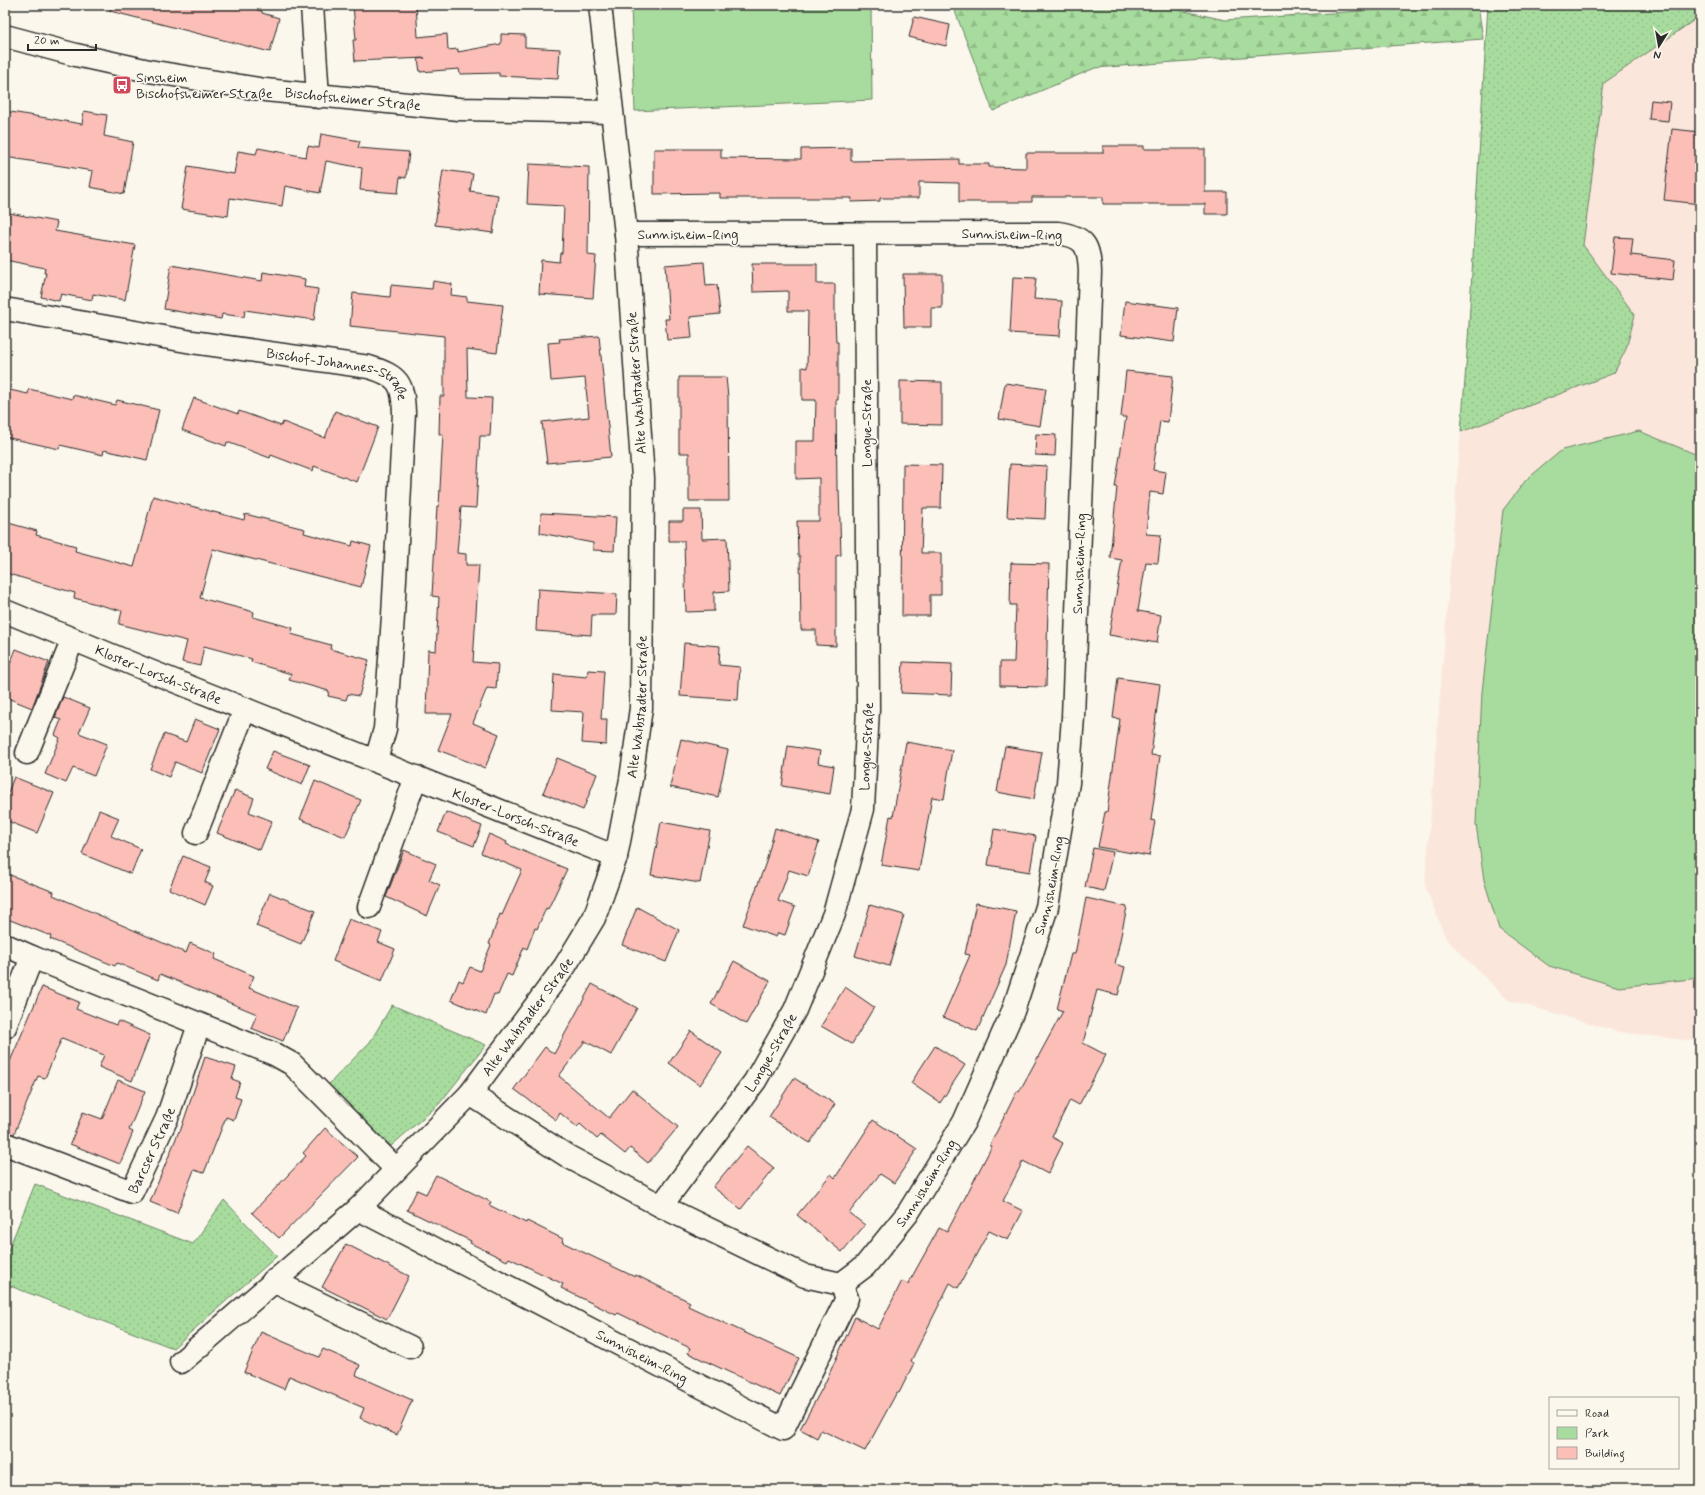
<svg xmlns="http://www.w3.org/2000/svg" width="1705" height="1495" font-family="Mynerve,sans-serif">
  <style>
    .built { fill: #fbe6dc }
    .grass { fill: url(#grass-dots); stroke: #6a8464 }
    .forest { fill: url(#forest-firs); stroke: #6a8464 }
    .park { fill: #a8dc9e; stroke: #6a8464 }
    .building { fill: #fbbfb8; stroke: #2b2b2b }
    .lines { fill: none; stroke-linecap: round; stroke-linejoin: round }
    .minor-casing { stroke: #2b2b2b; stroke-width: 25 }
    .minor { stroke: #fbf7ec; stroke-width: 22 }
    .labels { text-anchor: middle; stroke-width: 3.5; stroke-linejoin: round; paint-order: stroke }
    .poi-label { font-size: 14px; fill: #2b2b2b; stroke: #fbf7ec; text-anchor: start }
    .street-label { font-size: 14px; fill: #2b2b2b; stroke: #fbf7ec }
  </style>
  <defs>
    <pattern id="grass-dots" width="8" height="8" patternUnits="userSpaceOnUse"><rect width="8" height="8" fill="#a8dc9e"/><path d="M2 2h.1M6 6h.1" fill="none" stroke="#91bd88" stroke-width="1.8" stroke-linecap="round"/></pattern>
    <pattern id="forest-firs" width="22" height="20" patternUnits="userSpaceOnUse"><rect width="22" height="20" fill="#a8dc9e"/><path d="M5 1l3.5 6h-7zM16 11l3.5 6h-7z" fill="#91bd88"/></pattern>
  </defs>
  <rect width="100%" height="100%" fill="#fbf7ec"/>
  <filter id="ink" filterUnits="userSpaceOnUse"><feTurbulence type="fractalNoise" baseFrequency=".025" numOctaves="2"/><feDisplacementMap in="SourceGraphic" scale="8" xChannelSelector="R" yChannelSelector="G"/><feConvolveMatrix kernelMatrix="1 2 1 2 8 2 1 2 1" color-interpolation-filters="sRGB"/></filter>
  <g filter="url(#ink)">
    <!-- built -->
    <path class="built" d="M1488,5h212v1037l-81,-10 -111,-32 -62,-61 -21,-53 43,-546z"/>
    <!-- grass -->
    <path class="grass" d="M1488,5h212v11l-96,67 -21,162 52,70 -9,34 -12,24 -153,59 7,-92z
      M392,1005l94,40 -47,59 -48,42 -64,-60 43,-44z
      M35,1184l158,60 31,-44 53,56 -104,92 -168,-64v-26z"/>
    <!-- forest -->
    <path class="forest" d="M947,5h210l68,15 226,-15h27l5,34 -388,29 -102,43 -40,-105z"/>
    <!-- park -->
    <path class="park" d="M631,5h240l1,95 -237,11z
      M1639,431l61,25v522l-81,9 -70,-21 -50,-37 -15,-49 -8,-56 6,-132 21,-182 23,-30 36,-30z"/>
    <!-- building -->
    <path class="building" d="M111,5h130l21,6v2l17,5 -9,34 -160,-41z
      M353,5h63l2,32 29,-3 1,16 10,-1v3l43,-8v-10l24,1v12l35,2 -2,30 -59,-3v-3l-39,1 -1,-5 -39,3 -2,-13 7,-1 -70,3 -2,-21h3z
      M914,17l36,8 -4,21 -37,-9z
      M1651,100l19,2 -2,19 -19,-2z
      M5,111l77,13 2,-13 23,4 -3,21 29,6 -9,52 -34,-7 3,-16 -88,-14z
      M1672,129l28,3v72l-36,-4z
      M321,134l39,7 -2,7 51,4 -3,26 -6,-1 -2,16 -38,-3 2,-22 -36,-7 -6,32 -35,-7 -3,20 -52,-8 -2,18 -47,-7 7,-43 46,8 4,-23 18,3 2,-6 48,9 2,-11 11,2z
      M1103,146h41v3h61v43h22v22h-22v-10h-102v-7h-71v5h-73v-19l-40,-1v16h-39v3l-29,1 1,-4h-132v-5l-66,1v-45h67v9l80,1v-10l50,-1v13l108,-2v5h30v3l37,1v-15h77z
      M529,164l60,3 -1,88 8,1 -3,42 -54,-4 2,-34 18,2 1,-9h2l2,-47 -37,-2z
      M443,170l30,4 -3,17 28,4 -5,38 -58,-8z
      M9,213l48,9 -2,9 80,14 -10,55 -32,-6 -1,6 -31,-6 -2,7 -18,-4 5,-24h-2l1,-5 -40,-8v-24z
      M1615,237l18,1 -2,17 44,5 -2,20 -62,-7z
      M704,262l2,24 11,-1 3,29 -30,3 2,21 -25,2 -2,-21h4l-4,-54z
      M752,264h65v20h18v34l1,24h2v58h-2l1,90h2l2,65 -5,1v90l-20,-1v-15h-15l-1,-74h-2l-1,-35h22v-43l-23,1v-38h19l1,-41h-14v-33l5,1 1,-57h-20v-20l-35,1z
      M171,265l91,16 1,-9 42,7 -1,8 14,2 -4,31 -69,-10 -1,7 -22,-3 -1,5 -57,-10z
      M903,274h39v34h-11v19h-27z
      M1013,277l23,1 -2,21 28,2 -2,35 -50,-3z
      M433,281l19,3 -1,11 16,2v4l36,4 -6,48 -30,-4 1,48 24,1 -2,38h-10l-4,72 -15,-1 -4,46 9,1v11h13l-6,97 25,2 -2,25 -9,-1 -14,35 26,11 -14,34 -47,-18 14,-36h-26l2,-64 8,1 3,-54 -7,-1 5,-90h2l4,-72h-4l1,-38h4v-60l-94,-10 3,-33 37,4 1,-12 41,4z
      M1125,301l53,7 -4,34 -53,-7z
      M599,336l12,121 -64,6 -5,-41 47,-5 -4,-39 -34,3 -3,-38 12,-1 -1,-3z
      M1126,371l47,5 -5,46 -8,-1 -7,49 13,2 -3,22 -13,-2 -4,42 15,1 -3,28 -12,-1 -8,49 23,4 -4,28 -48,-8 13,-75 -12,-2 7,-71h-2l11,-70h-5z
      M679,377h47l2,20 1,104h-40v-48h-10z
      M900,381l42,1v43l-42,-1z
      M1005,383l41,6 -6,37 -41,-7z
      M5,389l23,5 1,-5 43,10 1,-4 42,10 2,-5 42,10 -12,50 -43,-10 -1,5 -43,-10 -1,4 -54,-12z
      M194,398l44,16 1,-3 42,15 2,-4 42,16 10,-27 43,16 -21,55 -43,-16 -1,5 -42,-16 -1,3 -43,-16 -1,4 -44,-16z
      M1036,434l20,1 -1,21 -20,-1z
      M903,464l39,1 -1,43h-18l-2,45h20v42h-11v21h-28z
      M1010,464l37,2 -2,53 -38,-2z
      M153,496l91,24 1,-6 60,15 -1,4 48,13 1,-5 18,5 -10,41 -148,-38 -13,49 54,14 -1,5 40,11 -2,6 40,11 -1,4 39,11 -10,36 -11,-2 -2,6 -18,-4 1,-5 -40,-11 2,-6 -40,-12 1,-3 -48,-13 -4,20 -18,-4 5,-21 -68,-17 3,-13 -48,-13 1,-5 -70,-20v-51l32,9 -1,4 40,11 -1,5 59,16z
      M683,510h18l1,29 25,-1 2,53 -15,1v19l-28,1 -2,-71h-15v-20h14z
      M541,513l75,4 -2,34 -21,-1v-7l-53,-10z
      M1011,563l38,1 -3,123 -46,-1v-24h14l2,-57h-6z
      M538,589l79,5 -1,21h-24l-1,20 -55,-4z
      M684,643l36,3 -1,19 21,2 -2,33 -58,-4z
      M16,649l33,13 -17,46 -27,-11v-21z
      M903,662l49,2 -1,31 -50,-2z
      M588,670l16,1 -3,48h6l-1,26 -24,-2 2,-31 -32,-2 2,-36 33,3z
      M1118,678l42,6 -9,71 9,1 -9,64 4,1 -6,35 -51,-9 7,-35h2l13,-93 -7,-1z
      M63,697l27,11 -11,25 28,11 -13,32 -21,-8 -7,15 -21,-9 15,-36 -5,-3 6,-15 -6,-2z
      M195,719l25,10 -18,44 -27,-11 -6,15 -19,-8 14,-35 22,8z
      M681,739l47,11 -10,47 -48,-10z
      M906,742l46,8 -8,49 -12,-2 -13,74 -38,-6 9,-49 3,1z
      M788,746l32,5 -2,12 16,3 -4,28 -48,-8z
      M1005,746l37,6 -8,47 -37,-7z
      M273,751l37,14 -8,20 -37,-16z
      M557,758l40,16 -14,36 -40,-17z
      M14,777l40,16 -17,40 -32,-13v-20z
      M315,781l46,19 -16,37 -45,-18z
      M235,790l19,8 -5,14 23,9 -12,29 -43,-17z
      M99,810l20,8 -8,18 30,13 -10,25 -49,-20z
      M446,812l36,14 -8,20 -36,-14z
      M661,822l49,9 -10,52 -49,-8z
      M775,828l44,14 -11,34 -19,-6 -11,31 17,6 -10,28 -7,-2 -2,4 -33,-12 23,-63z
      M994,829l42,7 -6,36 -42,-7z
      M489,834l18,8 -1,2 61,25 -19,40 -2,-1 -9,21 -2,-1 -8,21 -3,-2 -12,29 -5,-2 -9,21 -4,-1 -8,21 -35,-15 8,-20 4,2 7,-15 10,4 11,-26 -2,-1 11,-30 2,1 20,-45 -41,-17z
      M1093,848l20,4 -9,39 -19,-4z
      M404,850l32,14 -7,16 11,5 -13,31 -41,-19z
      M183,856l28,11 -6,15 8,4 -8,19 -36,-16z
      M5,873l49,19 -1,3 133,58 4,-10 26,11 -2,5 40,17 -5,12 48,20 -14,33 -32,-13 6,-14 -97,-40 -2,6 -41,-17 -2,3 -65,-27 1,-3 -46,-18z
      M270,893l45,18 -14,33 -45,-18z
      M1086,898l41,9 -12,57 10,3 -7,28 -21,-5 -14,53 23,12 -27,50 -9,-5 -18,37 11,6 -15,31 -25,-13 -20,40 20,10 -15,29 -19,-9 -31,57 -8,-5 -39,78 3,2 -15,30 -2,-1 -32,59 -44,-21 -4,8 -17,-9 25,-46 30,-66 23,12 24,-48 6,3 31,-56 8,4 45,-86 -2,-1 27,-54 2,1 44,-81 -6,-2 14,-55h4z
      M976,903l40,8 -10,54 -29,66 -34,-14 27,-62 -5,-1z
      M870,905l34,10 -15,51 -34,-10z
      M637,907l42,23 -13,32 -44,-17z
      M349,919l33,13 -4,10 17,7 -13,32 -49,-20z
      M734,961l36,20 -24,43 -35,-20z
      M592,984l45,24 -26,47 -26,-14 -26,35 50,42 23,-29 46,38 -30,36 -18,-15 -5,6 -24,-19 -4,4 -17,-15 -3,3 -17,-14 -4,7 -42,-31 31,-42 9,7z
      M42,987l37,15 -3,7 40,16 2,-4 32,14 -18,46 -33,-14 5,-12 -42,-17 -17,40 -7,-2 -24,58 -9,-2v-59z
      M845,987l29,20 -22,37 -31,-18z
      M691,1031l31,22 -22,32 -31,-22z
      M935,1046l30,19 -25,38 -29,-20z
      M205,1057l31,10 -4,12 8,3 -5,15 6,2 -7,21 -8,-3 -22,56 -10,-3 -17,43 -27,-11 29,-71 1,1z
      M794,1078l41,26 -25,39 -41,-26z
      M118,1080l27,11 -16,39 4,2 -13,32 -50,-20 13,-32 19,7z
      M873,1120l44,29 -23,34 -14,-9 -31,39 16,12 -23,27 -45,-37 34,-41 4,4z
      M325,1128l33,29 -79,81 -27,-25 54,-57 -3,-3z
      M747,1146l27,22 -33,41 -28,-22z
      M436,1175l55,27 -2,3 18,9 19,9 1,-2 36,18 -1,3 73,35 1,-2 54,27 -2,4 111,52 -19,38 -92,-43 2,-5 -72,-35 -2,2 -55,-27 2,-4 -54,-26 -2,3 -37,-18 1,-2 -64,-31 10,-20 9,4z
      M346,1244l63,32 -22,43 -65,-32z
      M261,1332l58,25 4,-8 37,16 -4,10 56,25 -15,35 -37,-17 4,-10 -75,-32 -5,13 -40,-17z"/>
    <g class="lines">
      <defs>
        <g id="minor">
          <path d="M312,5l6,92"/>
          <path id="s1" d="M5,36l71,19 73,16 116,19 194,19 152,3"/>
          <path id="s2" d="M5,309l187,33 177,25c30,9 34,16 35,46l-11,203 -8,113 -9,31"/>
          <path id="s3" d="M5,611l142,59 469,187"/>
          <path d="M27,753l46,-114"/>
          <path d="M196,833l49,-124"/>
          <path d="M369,907l47,-130"/>
          <path d="M5,945l27,12 242,97 18,10 104,105"/>
          <path d="M5,1027l27,-70"/>
          <path d="M470,1094l99,63 92,49 144,70 36,8"/>
          <path id="s4" d="M5,1144l127,48 35,-74 32,-93"/>
          <path id="s5" d="M661,1206l94,-125 40,-71 39,-96 29,-105 5,-100 -3,-475"/>
          <path id="s6" d="M358,1209l425,220 64,-131 -6,-14 24,-18 43,-53 56,-91 49,-111 34,-104 21,-124 5,-66 17,-445c-1,-27 -5,-35 -32,-39l-432,1"/>
          <path d="M273,1281l137,66"/>
          <path id="s7" d="M181,1362l177,-153 112,-115 95,-128 29,-48 22,-61 15,-78 10,-71 2,-230 -17,-244 -26,-229"/>
        </g>
      </defs>
      <!-- minor casing -->
      <use href="#minor" class="minor-casing"/>
      <!-- minor -->
      <use href="#minor" class="minor"/>
    </g>
  </g>
  <!-- icons -->
  <defs>
    <symbol id="bus-square" viewBox="-11 -11 22 22"><rect x="-9" y="-9" width="18" height="18" rx="4" fill="#d1495b" stroke="#fbf7ec"/><path d="M-5-6H5V4H4V6H2V4H-2V6H-4V4H-5ZM-3.5-4V0h7V-4ZM-3.5 1.2v1.5H-2V1.2ZM2 1.2v1.5H3.5V1.2Z" fill="#fff"/></symbol>
  </defs>
  <g fill-rule="evenodd">
    <use href="#bus-square" x="111" y="74" width="22" height="22"/>
  </g>
  <g class="labels">
    <!-- poi labels -->
    <g class="poi-label">
      <text x="136" y="82">Sinsheim<tspan x="136" dy="16">Bischofsheimer Straße</tspan></text>
    </g>
    <!-- street labels -->
    <g class="street-label">
      <text dy="5" stroke="none"><textPath href="#s1" startOffset="354">Bischofsheimer Straße</textPath></text>
      <text x="688" y="239">Sunnisheim-Ring</text>
      <text transform="translate(1012 234) rotate(1)" y="5">Sunnisheim-Ring</text>
      <text dy="5" stroke="none"><textPath href="#s2" startOffset="343">Bischof-Johannes-Straße</textPath></text>
      <text transform="translate(636 383) rotate(-94)" y="5">Alte Waibstadter Straße</text>
      <text transform="translate(866 423) rotate(-90)" y="5">Longue-Straße</text>
      <text dy="5" stroke="none"><textPath href="#s6" startOffset="1421">Sunnisheim-Ring</textPath></text>
      <text dy="5" stroke="none"><textPath href="#s3" startOffset="166">Kloster-Lorsch-Straße</textPath></text>
      <text dy="5" stroke="none"><textPath href="#s7" startOffset="827">Alte Waibstadter Straße</textPath></text>
      <text dy="5" stroke="none"><textPath href="#s5" startOffset="513">Longue-Straße</textPath></text>
      <text dy="5" stroke="none"><textPath href="#s3" startOffset="551">Kloster-Lorsch-Straße</textPath></text>
      <text dy="5" stroke="none"><textPath href="#s6" startOffset="1097">Sunnisheim-Ring</textPath></text>
      <text dy="5" stroke="none"><textPath href="#s7" startOffset="491">Alte Waibstadter Straße</textPath></text>
      <text dy="5" stroke="none"><textPath href="#s5" startOffset="189">Longue-Straße</textPath></text>
      <text dy="5" stroke="none"><textPath href="#s4" startOffset="182">Barcser Straße</textPath></text>
      <text dy="5" stroke="none"><textPath href="#s6" startOffset="773">Sunnisheim-Ring</textPath></text>
      <text dy="5" stroke="none"><textPath href="#s6" startOffset="320">Sunnisheim-Ring</textPath></text>
    </g>
  </g>
  <!-- margin -->
  <rect width="1705" height="1495" fill="none" stroke="#fbf7ec" stroke-width="20"/>
  <rect x="10" y="10" width="1685" height="1475" fill="none" stroke="#2b2b2b" stroke-width="1.5" filter="url(#ink)"/>
  <!-- legend -->
  <rect x="1549" y="1397" width="130" height="72" fill="#fbf7ec" stroke="#a8a59f"/>
  <rect x="1557" y="1410" width="20" height="6" fill="#fbf7ec" stroke="#a8a59f"/>
  <text x="1585" y="1417" font-size="12" fill="#2b2b2b">Road</text>
  <rect x="1557" y="1427" width="20" height="12" fill="#a8dc9e" stroke="#a8a59f"/>
  <text x="1585" y="1437" font-size="12" fill="#2b2b2b">Park</text>
  <rect x="1557" y="1447" width="20" height="12" fill="#fbbfb8" stroke="#a8a59f"/>
  <text x="1585" y="1457" font-size="12" fill="#2b2b2b">Building</text>
  <!-- north arrow -->
  <g transform="translate(1659 46) rotate(191)" stroke="#fbf7ec" stroke-width="3" paint-order="stroke">
  <path d="M0-3L7 15L0 10L-7 15Z" fill="#2b2b2b"/>
  <text y="-6" font-size="11" font-weight="bold" text-anchor="middle" fill="#2b2b2b">N</text>
  </g>
  <!-- scale -->
  <path d="M28 44v6h68v-6" fill="none" stroke="#2b2b2b" stroke-width="2"/>
  <text x="34" y="44" font-size="12" fill="#2b2b2b" stroke="#fbf7ec" stroke-width="3" paint-order="stroke">20 m</text>
</svg>
